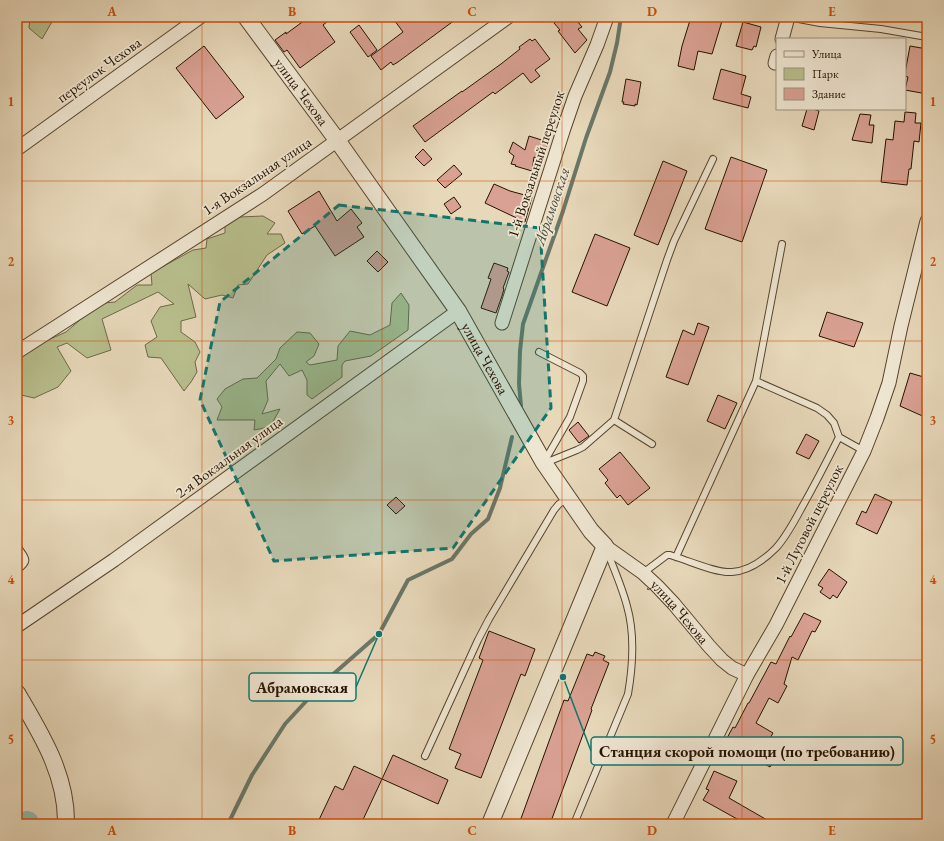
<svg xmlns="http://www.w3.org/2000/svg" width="944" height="841" font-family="'EB Garamond',serif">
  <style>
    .green { fill: #b8be8d; stroke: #6e6846 }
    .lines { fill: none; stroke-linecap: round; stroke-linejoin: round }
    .stream { stroke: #697768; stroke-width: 4 }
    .river { stroke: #97baae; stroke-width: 24 }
    .building { fill: #d9a193; stroke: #251200 }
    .service-casing { stroke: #56442e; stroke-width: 8 }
    .minor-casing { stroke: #56442e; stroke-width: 15 }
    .tertiary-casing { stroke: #56442e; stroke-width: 18 }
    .service { stroke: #efe6d2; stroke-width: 6 }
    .minor { stroke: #efe6d2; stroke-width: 13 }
    .tertiary { stroke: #efe6d2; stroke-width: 16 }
    .marked { fill: #0f766e; fill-opacity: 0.2; stroke: #0f766e; stroke-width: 3; stroke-dasharray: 8 5; stroke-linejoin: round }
    .grid { fill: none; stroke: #cb4e0a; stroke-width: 1; stroke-opacity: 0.55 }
    .labels { text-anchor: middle; stroke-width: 3.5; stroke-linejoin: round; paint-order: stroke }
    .street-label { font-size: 15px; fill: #251200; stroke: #efe6d2 }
    .water-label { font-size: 16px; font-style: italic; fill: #4d4d3d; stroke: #efe6d2 }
    .leader { fill: none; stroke: #0f766e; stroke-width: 1.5 }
    .callout-dot { fill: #0f766e; stroke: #efe6d2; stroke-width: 1.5 }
    .callout { fill: #efe6d2; stroke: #0f766e; stroke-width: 1.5 }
    .callout-label { font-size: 16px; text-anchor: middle; font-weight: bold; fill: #251200 }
    .neatline { fill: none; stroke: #cb4e0a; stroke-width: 1.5 }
    .grid-label { font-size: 13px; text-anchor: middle; font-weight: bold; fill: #cb4e0a }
  </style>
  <rect width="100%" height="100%" fill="#e7d8ba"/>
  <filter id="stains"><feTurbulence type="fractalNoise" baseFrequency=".005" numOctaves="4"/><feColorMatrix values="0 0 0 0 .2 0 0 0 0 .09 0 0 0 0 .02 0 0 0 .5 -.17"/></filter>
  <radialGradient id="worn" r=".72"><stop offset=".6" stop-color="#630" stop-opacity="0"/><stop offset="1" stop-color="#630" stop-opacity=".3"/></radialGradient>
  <!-- green -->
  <path class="green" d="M30,17h49l-6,2 -20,1 -11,19 -13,-11z
    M263,216l12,7 -8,11h14l4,9 -18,12 -19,29 -10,1 -5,13 -11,-3 -17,4 -17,-15 8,33 -15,4v11l14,10 5,10 -5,10 2,10 -6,10 -7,9 -23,-33 -13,-1 -3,-12 12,-8 -6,-16 9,-14 14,-3 -16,-12 -56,27 9,31 -24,8 -20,-15 -10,4 14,24 -13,16 -24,11 -17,-4v-35l31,-19 18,-8 22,-19 16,-10 11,-1 22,-17h15l-1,-12 42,-23 13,-2 1,-9 18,-6v-7l15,-9z
    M401,293l8,12 -1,25 -37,26 -26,5 -3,4v12l-30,22 -5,-4v-15l-5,-10 -13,6 -9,-12 -14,17 2,19 -6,14 18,-5 -10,18 -16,3 1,-10h-38l5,-13 -5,-8 8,-10 18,-10 14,-1 19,-19 4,-11 17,-16 13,1 9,11 -5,12 -8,6 4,3 27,-5 1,-14 12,-15 20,4 20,-10 2,-22z"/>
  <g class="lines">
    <!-- stream -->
    <path class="stream" d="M521,406l-2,-22 1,-33 3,-27 40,-113 23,-73 24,-66 7,-29 4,-26
      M228,824l24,-49 33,-51 37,-40 57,-50 29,-54 44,-21 19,-25 17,-15 12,-31 12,-51"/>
    <!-- river -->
    <path class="river" d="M26,824l1,-1"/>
  </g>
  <!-- building -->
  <path class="building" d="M309,17h24l-10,8 12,17 -35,26 -13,-18 -3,2 -9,-12 11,-8v2z
    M392,17h67l-61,45 -5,3 -2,-3 -10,8 -10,-14 32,-24z
    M562,17h12l8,10 -4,2 9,11 -12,13 -17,-22 2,-1 -6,-7z
    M691,17h19l12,4 -10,33 -14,-3 -4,19 -16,-4 4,-20z
    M743,22l18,5 -5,20 -2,-1 -2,4 -16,-4z
    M359,25l18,25 -9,7 -18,-25z
    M530,39l2,2 3,-2 15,20 -15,11 5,6 -9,7 -8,-10 -28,21 -2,-2 -68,50 -12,-16 49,-35v1l39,-28 19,-15 -1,-2z
    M204,46l40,51 -28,22 -40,-51z
    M910,46l17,3v45l-22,-4 3,-13 -3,-1v-3z
    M721,69l25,7 -5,18 10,3 -3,11 -35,-9z
    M626,79l15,3 -4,23 -2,-1v2l-12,-2 1,-2h-2z
    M807,109h6l6,2 -5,19 -12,-4z
    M905,112l11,1 -1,10h6l-2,19 -5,-1 -3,28h-2l-2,16 -26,-3 5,-43 7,1 2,-19 9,1z
    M860,114l11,1 -2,10h5l-2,18 -20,-3z
    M529,136l19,6 -4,14h-2l-1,3 -7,-2 -2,14 -17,-5 1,-1 -5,-1 3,-8 -5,-4 4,-10 12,8z
    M423,149l9,10 -8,7 -9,-9z
    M731,157l36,13 -25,72 -37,-13z
    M663,161l24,10 -29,74 -24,-10z
    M454,165l8,9 -17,14 -8,-8z
    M494,184l16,7 22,6 -7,25 -40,-19z
    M319,191l18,30 14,-12 11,14 -5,4 7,10 -29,19 -20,-30 -13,8 -14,-23z
    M454,197l7,10 -10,7 -7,-10z
    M595,234l35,14 -23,58 -35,-14z
    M377,251l11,11 -10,10 -11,-11z
    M494,263l14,5 -1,3 2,1 -6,16 1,1 -2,7 -6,17 -15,-5 10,-29 -3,-1z
    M827,312l36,11 -9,24 -35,-11z
    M698,323l11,4 -21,58 -22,-8 17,-47 11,5z
    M910,373l17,5v40l-27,-12z
    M718,395l19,8 -12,26 -18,-8z
    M578,422l11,14 -10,7 -10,-13z
    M806,434l13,7 -10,18 -13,-6z
    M620,452l30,36 -22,17 -8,-10 -3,3 -12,-15 3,-3 -9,-11z
    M875,494l17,8 -15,32 -21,-10 6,-13 4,2z
    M396,497l9,9 -9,8 -9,-9z
    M829,569l18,13 -10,16 -4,-3 -3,4 -10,-7 3,-4 -5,-3z
    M804,613l17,8 -6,11 -3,-1 -14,29 -6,-3 -8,27 3,2 -9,17 -9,-5 -13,25 17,10 -14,25 -33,-18 7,-13 2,1 13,-25h1l22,-41 5,2 14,-28 1,1z
    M489,631l46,18 -10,27 -4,-2 -40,104 -26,-10 6,-14 -12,-5 34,-89 -4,-2z
    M595,652l10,4 -2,4 6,3 -18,46 1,1 -42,114h-31l45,-124 4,1 19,-47 6,2z
    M766,752l10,6 -6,9 -9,-5z
    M393,755l55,25 -10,24 -56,-25z
    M354,766l28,13 -21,45h-44l18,-38 8,4z
    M714,771l23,10 -8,17 45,26h-28l-43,-24 6,-10 -3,-1z"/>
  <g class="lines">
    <defs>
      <path id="service" d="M788,17l32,6 61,6 46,8
        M782,244l-26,137 61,27 10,7 7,8 5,14
        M539,352l41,21 3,3v5l-13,36 -26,45
        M614,420l38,24
        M545,463l32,-13 6,-3 31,-27 53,-160 7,-19 39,-82
        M17,546c8,12 14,14 0,24
        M676,557l80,-176
        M643,573l24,-18h3l6,2c16,5 40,16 56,15 18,-1 32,-12 44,-24 10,-11 18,-26 25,-39 13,-23 26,-48 38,-72l25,14
        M425,756l53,-116 11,-21 65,-109 5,-6 9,-6
        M574,824l54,-130c5,-29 7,-60 -1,-88 -5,-19 -13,-37 -20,-55"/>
      <g id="minor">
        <path d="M782,39l6,-22"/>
        <path d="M775,63l2,-7"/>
        <path d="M17,149l183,-132"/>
        <path d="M502,323l61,-192 12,-35 22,-51 10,-28"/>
        <path d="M17,352l246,-158 245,-177"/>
        <path id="s1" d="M605,546l38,27 14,13 17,18 35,42 13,14 10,8 15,7"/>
        <path d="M17,626l97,-66 344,-249"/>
        <path d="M673,824l74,-149 29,-50 88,-174 13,-33 12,-35 12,-57 26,-105"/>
      </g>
      <g id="tertiary">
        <path id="s2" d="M246,17l91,123 121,171 86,152 47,68 14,15 -115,278"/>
        <path d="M17,693c24,41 50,82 49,131"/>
      </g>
    </defs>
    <!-- service casing -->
    <use href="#service" class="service-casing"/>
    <!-- minor casing -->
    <use href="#minor" class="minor-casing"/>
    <!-- tertiary casing -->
    <use href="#tertiary" class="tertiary-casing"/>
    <!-- service -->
    <use href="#service" class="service"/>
    <!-- minor -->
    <use href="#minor" class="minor"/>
    <!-- tertiary -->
    <use href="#tertiary" class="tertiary"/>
  </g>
  <!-- marked area -->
  <path class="marked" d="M339,205l201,23 11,180 -98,140 -179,13 -74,-161 20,-98z"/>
  <!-- grid -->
  <path class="grid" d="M202,17v807M382,17v807M562,17v807M742,17v807M17,181h910M17,341h910M17,500h910M17,660h910"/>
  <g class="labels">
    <!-- street labels -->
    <g class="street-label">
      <text transform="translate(99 70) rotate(-36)" y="5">переулок Чехова</text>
      <text dy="5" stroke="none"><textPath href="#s2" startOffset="93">улица Чехова</textPath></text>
      <text transform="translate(536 164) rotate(-72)" y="5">1-й Вокзальный переулок</text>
      <text transform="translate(257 176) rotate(-34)" y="5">1-я Вокзальная улица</text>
      <text dy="5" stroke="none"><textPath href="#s2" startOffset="417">улица Чехова</textPath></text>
      <text transform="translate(229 457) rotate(-36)" y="5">2-я Вокзальная улица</text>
      <text transform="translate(809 524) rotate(-63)" y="5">1-й Луговой переулок</text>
      <text dy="5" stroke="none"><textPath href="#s1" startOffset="100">улица Чехова</textPath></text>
    </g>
    <!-- water labels -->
    <g class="water-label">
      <text transform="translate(551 206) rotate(-71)" y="6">Абрамовская</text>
    </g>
  </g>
  <!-- callouts -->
  <path class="leader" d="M379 634L356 687M563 677L591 751"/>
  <g class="callout-dot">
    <circle cx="379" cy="634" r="4"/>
    <circle cx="563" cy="677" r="4"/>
  </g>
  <g class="callout">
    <rect x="249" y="673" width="107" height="28" rx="4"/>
    <rect x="591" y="737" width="312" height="28" rx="4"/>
  </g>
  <g class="callout-label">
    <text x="302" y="693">Абрамовская</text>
    <text x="747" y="757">Станция скорой помощи (по требованию)</text>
  </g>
  <!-- margin -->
  <rect width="944" height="841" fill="none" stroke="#e7d8ba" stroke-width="44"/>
  <!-- legend -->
  <rect x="776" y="38" width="130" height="72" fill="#efe6d2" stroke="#9e917e"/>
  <rect x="784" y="51" width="20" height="6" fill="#efe6d2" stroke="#9e917e"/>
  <text x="812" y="58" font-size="12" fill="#251200">Улица</text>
  <rect x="784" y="68" width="20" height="12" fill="#b8be8d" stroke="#9e917e"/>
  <text x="812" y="78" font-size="12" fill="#251200">Парк</text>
  <rect x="784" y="88" width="20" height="12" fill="#d9a193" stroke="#9e917e"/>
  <text x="812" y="98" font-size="12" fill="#251200">Здание</text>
  <rect x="22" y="22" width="900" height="797" class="neatline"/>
  <g class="grid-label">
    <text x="112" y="16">A</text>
    <text x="292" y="16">B</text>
    <text x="472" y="16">C</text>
    <text x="652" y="16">D</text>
    <text x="832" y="16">E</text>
    <text x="11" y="106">1</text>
    <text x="933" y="106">1</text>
    <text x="11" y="266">2</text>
    <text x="933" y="266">2</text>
    <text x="11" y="425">3</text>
    <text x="933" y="425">3</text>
    <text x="11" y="584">4</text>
    <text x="933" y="584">4</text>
    <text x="11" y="744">5</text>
    <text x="933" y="744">5</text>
    <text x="112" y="835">A</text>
    <text x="292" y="835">B</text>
    <text x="472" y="835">C</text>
    <text x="652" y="835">D</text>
    <text x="832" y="835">E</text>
  </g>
  <rect width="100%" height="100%" filter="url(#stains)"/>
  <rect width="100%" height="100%" fill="url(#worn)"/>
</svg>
